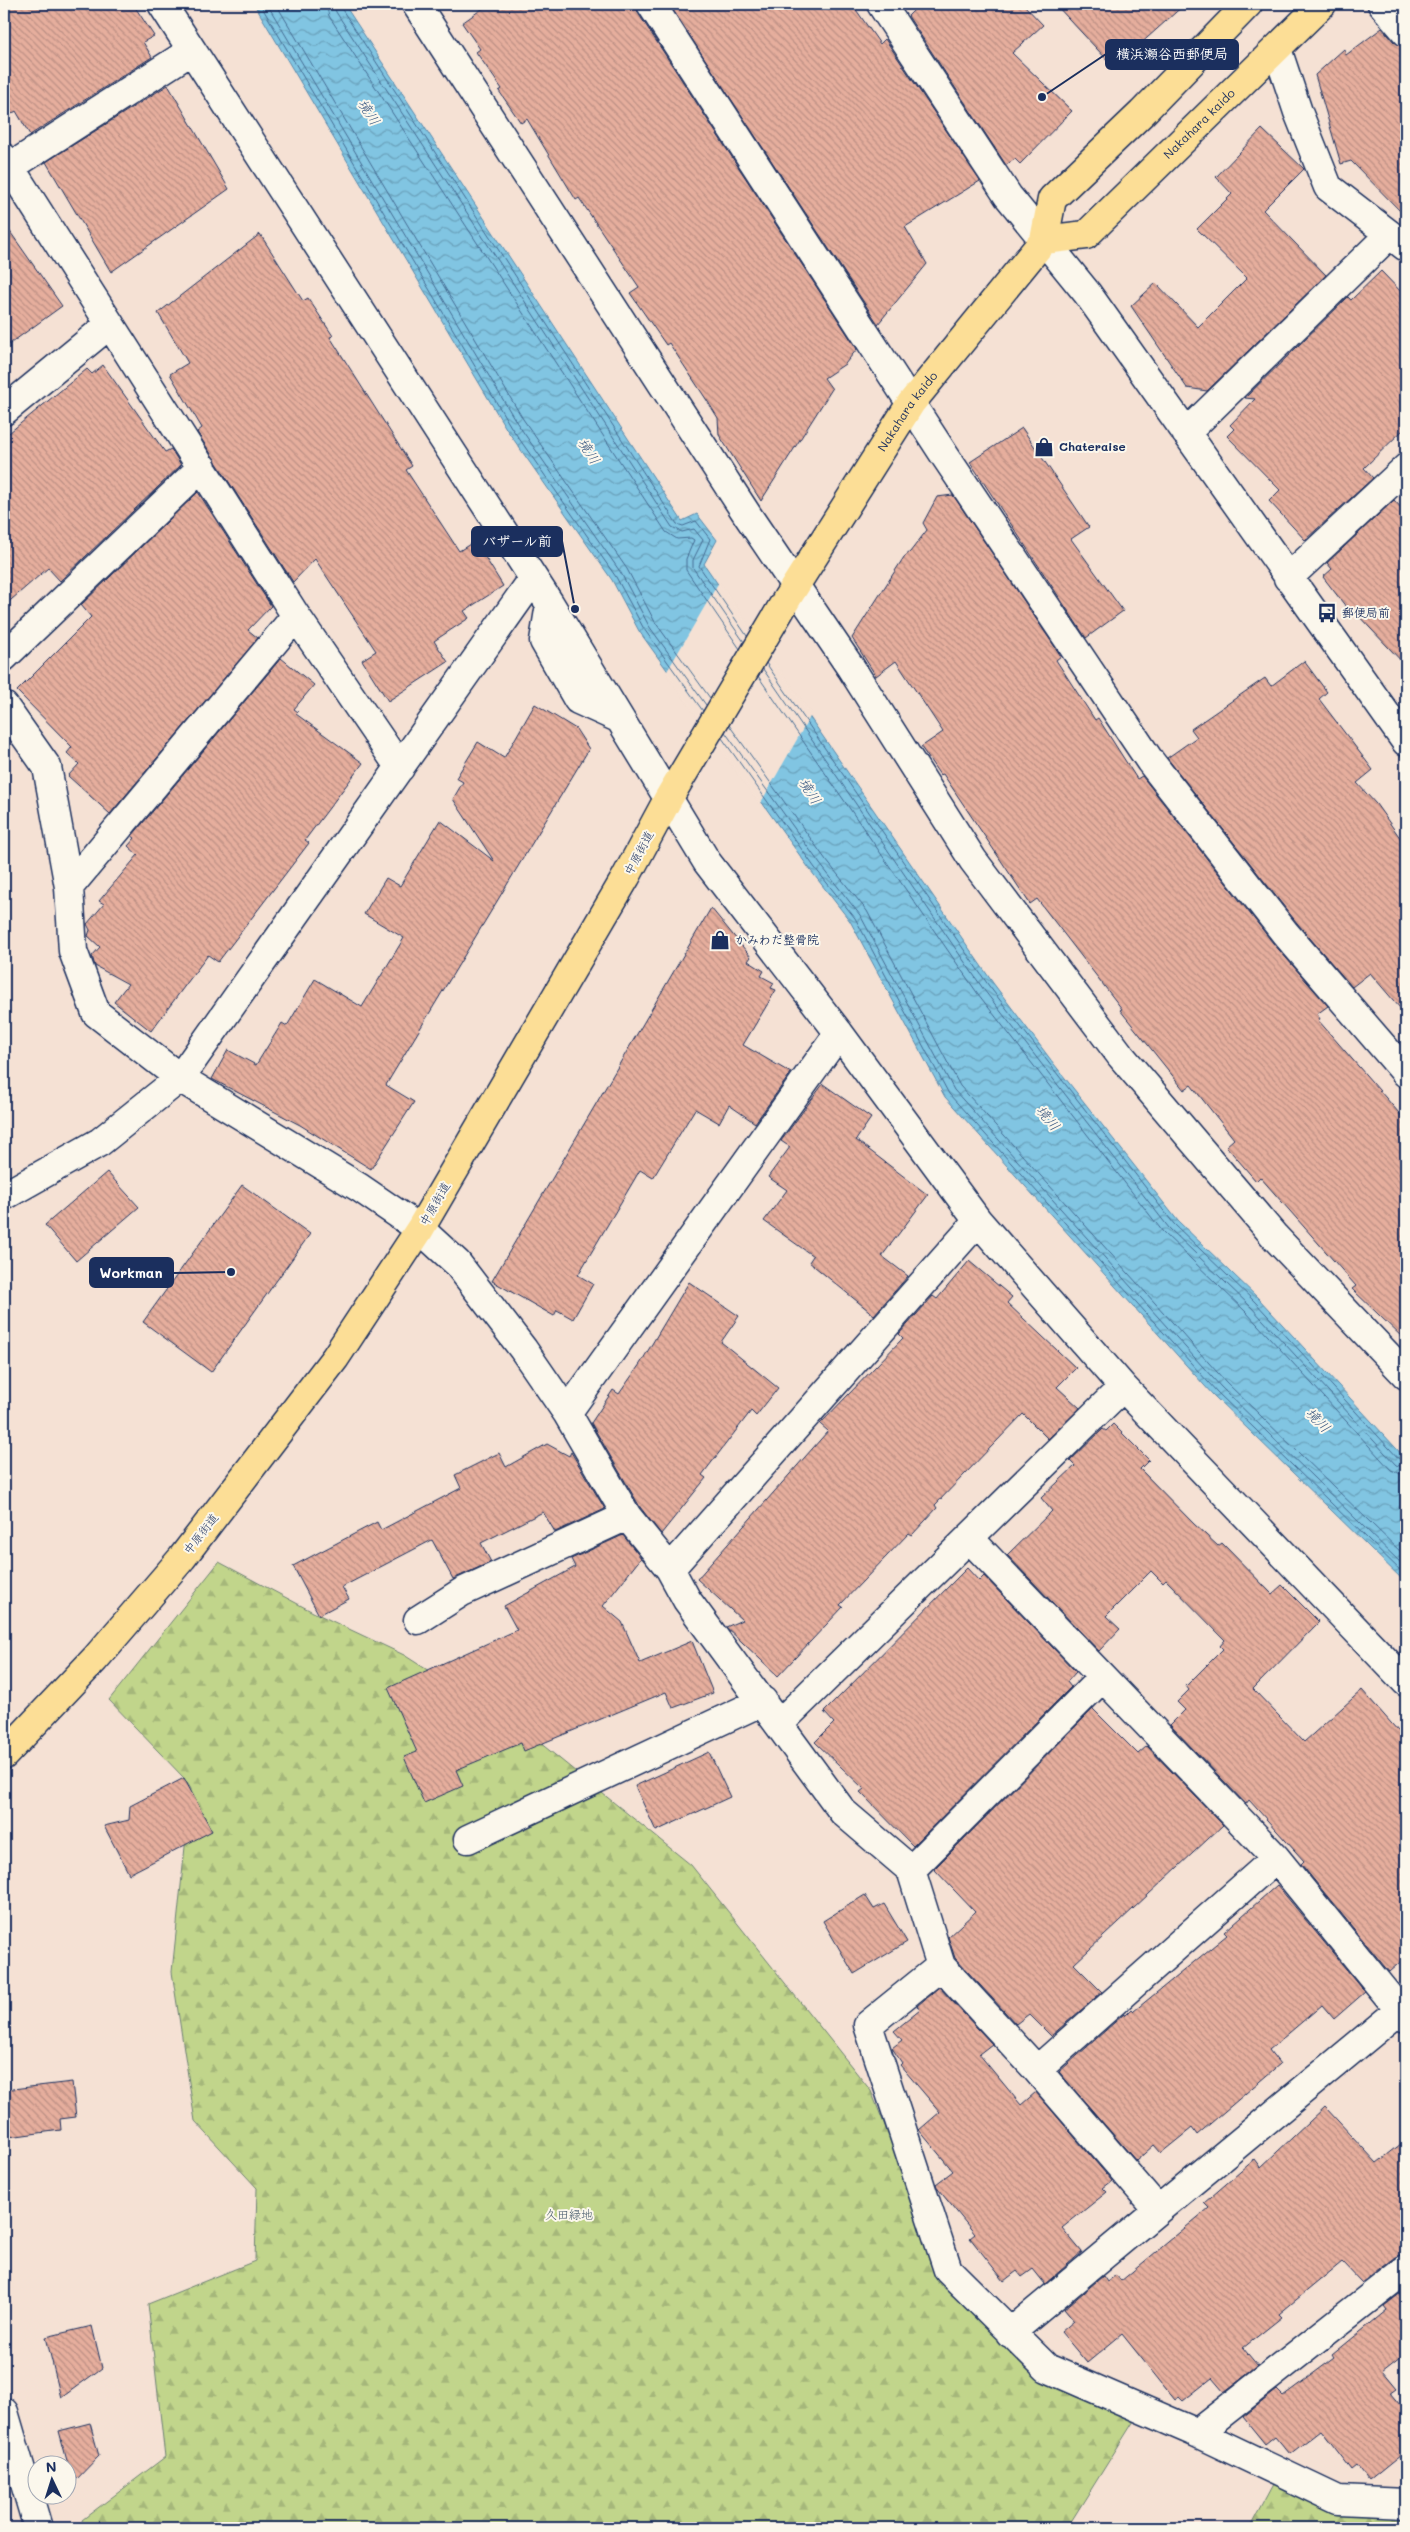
<svg xmlns="http://www.w3.org/2000/svg" width="1410" height="2532" font-family="Mali,'Klee One',sans-serif">
  <style>
    .forest { fill: url(#forest-firs); stroke: #6e8274 }
    .water { fill: url(#water-waves); stroke: #5889ad }
    .pier { fill: #f5e1d4 }
    .lines { fill: none; stroke-linecap: round; stroke-linejoin: round }
    .shore { stroke: #446b93; stroke-width: 1 }
    .building { fill: url(#building-back-hatch); stroke: #1b2f5e }
    .minor-casing { stroke: #1b2f5e; stroke-width: 31 }
    .major-casing { stroke: #1b2f5e; stroke-width: 31 }
    .minor { stroke: #fbf7ec; stroke-width: 28 }
    .major { stroke: #fcde96; stroke-width: 28 }
    .labels { text-anchor: middle; stroke-width: 4; stroke-linejoin: round; paint-order: stroke }
    .street-label { font-size: 12px; fill: #1b2f5e; stroke: #fbf7ec }
    .poi-label { font-size: 12px; font-weight: bold; fill: #1b2f5e; stroke: #fbf7ec; text-anchor: start }
    .park-label { font-size: 12px; fill: #445869; stroke: #fbf7ec }
    .water-label { font-size: 14px; font-style: italic; fill: #34547f; stroke: #fbf7ec }
    .leader { fill: none; stroke: #1b2f5e; stroke-width: 2 }
    .callout-dot { fill: #1b2f5e; stroke: #fbf7ec; stroke-width: 2 }
    .callout { fill: #1b2f5e; stroke: #1b2f5e; stroke-width: 2 }
    .callout-label { font-size: 14px; text-anchor: middle; font-weight: bold; fill: #fff }
  </style>
  <defs>
    <pattern id="forest-firs" width="22" height="20" patternUnits="userSpaceOnUse" patternTransform="scale(1.25)"><rect width="22" height="20" fill="#c1d58b"/><path d="M5 1l3.5 6h-7zM16 11l3.5 6h-7z" fill="#a5b77a"/></pattern>
    <pattern id="water-waves" width="16" height="10" patternUnits="userSpaceOnUse" patternTransform="scale(1.25)"><rect width="16" height="10" fill="#81c5e2"/><path d="M0 5q4-4 8 0t8 0" fill="none" stroke="#69a0ba"/></pattern>
    <pattern id="building-back-hatch" width="6" height="6" patternUnits="userSpaceOnUse" patternTransform="scale(1.25)"><rect width="6" height="6" fill="#e6ae9d"/><path d="M-1 5l2 2M0 0l6 6M5-1l2 2" fill="none" stroke="#ba8e83"/></pattern>
  </defs>
  <rect width="100%" height="100%" fill="#f5e1d4"/>
  <filter id="ink" filterUnits="userSpaceOnUse"><feTurbulence type="fractalNoise" baseFrequency=".02" numOctaves="2"/><feDisplacementMap in="SourceGraphic" scale="10" xChannelSelector="R" yChannelSelector="G"/><feConvolveMatrix kernelMatrix="1 2 1 2 8 2 1 2 1" color-interpolation-filters="sRGB"/></filter>
  <g filter="url(#ink)">
    <!-- forest -->
    <path class="forest" d="M219,1562l94,50 91,43 130,83 157,127 180,226 67,168 92,90 107,67 -70,112h-983l-2,-8 83,-63 -17,-153 107,-43 2,-73 -62,-67 -23,-149 19,-183 -7,-11 -75,-78z
      M1279,2474l127,45v9h-156z"/>
    <!-- water -->
    <path class="water" d="M254,4h90l338,517 15,-7 20,26 -13,24 289,419 61,81 124,157 81,78 147,160v124l-193,-188 -268,-298 -95,-176 -39,-50 -172,-240 -27,-51 -105,-150z"/>
    <!-- pier -->
    <path class="pier" d="M719,582l92,133 -51,89 -94,-131z"/>
    <g class="lines">
      <!-- shore -->
      <path class="shore" d="M260,4l251,423 105,150 28,52 59,82
        M267,4l250,419 104,150 28,53 57,79
        M276,4l247,415 104,150 28,53 55,76
        M326,4l3,12 337,516 11,7 14,-1 3,2 -8,19v11l54,79
        M334,4l2,8 336,515 10,5 12,-3 9,11 -10,20v8l51,74
        M340,4l1,4 336,516 6,2 13,-5 14,18 -11,27 48,70
        M766,663l223,323 185,238 81,78 145,158 6,2
        M763,669l221,321 185,238 82,79 145,158 10,3
        M758,676l220,318 185,238 83,80 145,158 15,6
        M729,725l97,135 41,51 93,175 266,296 180,175
        M725,732l95,132 40,51 94,175 267,297 185,181
        M722,738l93,130 40,50 94,176 268,298 189,184"/>
    </g>
    <!-- building -->
    <path class="building" d="M4,4h129l21,32 -11,6 9,15 -122,78 -14,-24 -12,8z
      M489,4h147l2,9 219,336 -12,15 -21,14 8,11 -71,112 -42,-66 -1,-17 -10,-16 -39,-59 -3,2 -36,-52 9,-6 -60,-89 -3,2 -49,-81 -6,4 -22,-32 3,-2 -26,-37 4,-3 -18,-26z
      M669,4h183l28,40 5,-5 95,142 -75,46 22,37 -49,60z
      M920,4h103l20,21 -31,28 60,58 -52,53 -5,-5 -9,6 -98,-149z
      M1055,4h130l-66,59 -5,-5 -4,5z
      M1382,28l12,14 12,5v170l-55,-56 -10,3 -26,-89 29,-26 2,6z
      M168,85l61,104 -118,83 -65,-110z
      M1262,129l42,40 -41,41 63,65 -119,116 -20,-3 -56,-82 25,-23 42,44 49,-49 -50,-49 35,-35 -16,-17z
      M4,223l58,83 -58,42z
      M260,234l43,67 5,-3 25,38 -3,1 82,129 -6,4 53,81 16,-10 28,45 -39,25 5,7 -35,23 14,21 -60,39 -26,-41 14,-9 -61,-92 -22,23 -96,-150 5,-4 -32,-54 18,-11 -30,-50z
      M1381,271l25,26v130l-42,41 9,10 -68,62 -36,-39 11,-11 -53,-54 7,-7 -4,-4 25,-26 -10,-1 103,-101 3,3z
      M103,365l62,87 6,-3 10,16 -121,116 -12,-13 -44,38v-169l83,-68 5,5z
      M1022,428l67,99 -18,12 52,72 -37,27 -116,-176z
      M198,492l73,114 -23,24 10,8 -148,176 -42,-38 11,-12 -12,-11 5,-6 -55,-56 74,-74 -10,-12z
      M953,495l108,161 -5,4 39,60 3,-2 39,61 5,-3 131,167 55,63 -11,8 3,5 -2,1 88,101v220l-54,-52 4,-3 -96,-109 -4,4 -30,-35 8,-7 -43,-54 -7,5 -64,-80 2,-1 -85,-110 -7,5 -87,-130 -3,1 -19,-28 22,-15 -47,-71 -20,15 -24,-38 52,-81 6,-5 17,-22 -4,-7 14,-26z
      M1394,500l12,13v153l-53,-56 -3,2 -27,-35 9,-8 -5,-6z
      M281,658l33,27 -20,24 4,3 -2,2 67,49 -58,77 4,3 -91,119 -10,-7 -57,76 -37,-29 14,-18 -33,-18 -3,-10 8,-9 -12,-11 2,-6 -3,-6 17,-20 -5,-3 39,-46 -10,-9 7,-8 -3,-2z
      M1304,661l23,31 -8,7 54,71 -16,13 19,21 30,42v169l-36,-42 -18,14 -55,-64 -130,-165 30,-21 -6,-8 74,-51 6,8z
      M535,704l41,25 13,20 -203,336 28,17 -43,67 -71,-44 -88,-46 16,-29 28,15 26,-42 5,3 28,-47 47,28 42,-69 -40,-24 22,-36 14,8 40,-66 54,41 -41,-62 10,-17 -7,-4 22,-36 26,16z
      M711,908l40,49 -3,4 16,10 -3,5 13,7 -3,5 5,2 -33,55 48,28 -36,50 -26,-18 -10,18 -24,-14 -42,69 -13,-8 -62,105 15,9 -20,35 -16,-9 -3,6 -62,-35z
      M823,1084l48,34 -15,22 72,55 -46,61 26,20 -34,39 -65,-53 4,-6 -49,-35 23,-31 -19,-13 22,-30 -9,-6z
      M107,1172l32,35 -63,54 -31,-36z
      M242,1185l68,49 -99,138 -68,-50z
      M969,1261l43,36 -5,6 69,65 -19,19 23,21 -32,31 -25,-25 -88,91 2,3 -25,27 -3,-2 -69,72 3,2 -65,69 -52,-49 16,-7 -45,-41 131,-148 -8,-7 83,-86 -4,-4 34,-38 4,3z
      M689,1282l50,34 -18,26 57,46 -22,28 -5,-5 -49,64 4,3 -45,56 -21,-27 -49,-84 22,-33 6,4 21,-30z
      M1113,1424l36,36 -9,9 54,55 24,22 4,-3 50,51 10,-9 37,37 -66,67 51,53 58,-52 44,50v217l-17,15 -88,-108 3,-3 -55,-61 -3,4 -76,-79 15,-15 -8,-8 12,-12 -3,-4 37,-37 -3,-3 5,-6 -59,-60 -3,3 -12,-12 -45,45 14,13 -21,22 -92,-96 45,-44 -11,-13 34,-32 -5,-5 33,-32 3,2z
      M547,1444l22,12 2,-4 34,57 -50,23 -12,-20 -62,31 10,19 -38,17 -21,-39 -90,47 7,12 -30,16 -26,-49 84,-44 4,8 80,-42 -6,-13 44,-22 7,14z
      M623,1535l18,23 -38,48 19,16 18,41 52,-22 21,52 -40,15 -7,-16 -142,59 -3,-8 -65,27 7,16 -39,17 -20,-46 13,-5 -29,-64 129,-58 -13,-24 71,-39 -4,-8z
      M967,1568l12,13 5,-5 92,96 -9,10 4,5 -158,159 -53,-54 4,-3 -49,-47 19,-19 -10,-11z
      M1093,1709l45,45 9,-8 76,79 -149,139 28,28 -51,44 -22,-22 -13,10 -61,-66 -7,-21 27,-25 -41,-43z
      M709,1752l21,45 -74,34 -21,-45z
      M184,1778l28,53 -83,43 -25,-48 25,-6 1,-14z
      M1277,1885l88,107 -31,27 -12,-14 -53,45 11,14 -83,71 -5,-7 -31,25 -7,-8 -18,16 -77,-89 65,-58 1,2 7,-7 2,2 93,-76 -3,-3z
      M865,1895l9,14 10,-5 23,38 -53,32 -31,-53z
      M939,1987l53,57 -13,10 42,51 15,-13 76,89 -9,7 4,4 -45,36 20,24 -37,32 -12,-15 -11,8 -5,-6 -13,10 -34,-43 5,-4 -37,-45 -2,-5 17,-13 -34,-41 21,-18 -40,-47 2,-2 -10,-15 10,-8 -8,-9 26,-21 -3,-4z
      M72,2082l4,35 -16,2 1,11 -52,7 -5,-47z
      M1325,2107l52,56 29,-23v114l-10,3 -34,26 -20,-21 -63,52 3,3 -39,31 15,18 -34,26 -12,-14 -29,23 -4,-4 -4,3 -53,-66 -35,29 -26,-31 13,-11 -10,-12 39,-33 4,6 9,-7 5,6 88,-73 -5,-5 51,-44 6,8z
      M1406,2289v64l-23,18 14,17 -7,5 16,19v39l-37,30 -12,-15 -5,4 -31,-40 -31,24 -15,-18 -10,8 -22,-27 34,-27 6,6 51,-38 -2,-3 55,-45 -3,-4z
      M92,2326l10,42 -41,30 -15,-61z
      M90,2423l9,33 -26,27 -14,-52z"/>
    <g class="lines">
      <defs>
        <path id="minor" d="M162,4l388,600 157,258 132,171 139,188 145,166 283,295
          M416,4l332,512 103,152 122,192 148,196 154,181 131,138
          M651,4l294,452 205,305 135,172 121,140
          M881,4l127,192 79,97 319,449
          M1382,4l24,28
          M1277,49l21,63 30,75 78,60
          M4,158l292,458 104,152
          M4,171l187,-120
          M4,411l106,-87
          M1186,433l203,-198
          M1288,578l118,-110
          M550,604l-6,37 34,59 42,19
          M4,657l198,-190
          M4,706l43,61 22,120 4,64 23,62 84,65 180,110 60,41 37,34 66,86 44,64 60,103 43,53 17,31 156,212 68,58 30,96 96,104 121,140 248,-205
          M69,887l227,-271
          M4,1196l96,-54 80,-64 353,-499
          M567,1413l272,-380
          M970,1539l306,319 130,160
          M670,1569l308,-348
          M418,1620l44,-28 165,-76
          M780,1723l343,-336
          M468,1839l295,-138
          M911,1870l191,-192
          M941,1966l-73,59 80,245 99,98 150,65 141,67 68,3
          M1037,2070l239,-212
          M1010,2333l148,-123
          M4,2412l34,116
          M1197,2433l209,-164"/>
        <g id="major">
          <path id="s1" d="M1044,240l42,-5 236,-231"/>
          <path id="s2" d="M4,1755l91,-96 87,-101 153,-200 85,-129 206,-352 42,-78 120,-202 123,-194 133,-163 8,-41 90,-86 106,-109"/>
        </g>
      </defs>
      <!-- minor casing -->
      <use href="#minor" class="minor-casing"/>
      <!-- major casing -->
      <use href="#major" class="major-casing"/>
      <!-- minor -->
      <use href="#minor" class="minor"/>
      <!-- major -->
      <use href="#major" class="major"/>
    </g>
  </g>
  <!-- icons -->
  <defs>
    <symbol id="shop-bare" viewBox="-9 -9 18 18"><path d="M-5-2.5h2.3a2.7 3.5 0 0 1 5.4 0H5L5.5 6h-11ZM-1.5-2.5h3a1.5 2.3 0 0 0-3 0Z" fill="#1b2f5e" stroke="#fbf7ec" stroke-width="2.5" paint-order="stroke"/></symbol>
    <symbol id="bus-bare" viewBox="-9 -9 18 18"><path d="M-5-6H5V4H4V6H2V4H-2V6H-4V4H-5ZM-3.5-4V0h7V-4ZM-3.5 1.2v1.5H-2V1.2ZM2 1.2v1.5H3.5V1.2Z" fill="#1b2f5e" stroke="#fbf7ec" stroke-width="2.5" paint-order="stroke"/></symbol>
  </defs>
  <g fill-rule="evenodd">
    <use href="#shop-bare" x="1030" y="433" width="28" height="28"/>
    <use href="#bus-bare" x="1313" y="599" width="28" height="28"/>
    <use href="#shop-bare" x="706" y="926" width="28" height="28"/>
  </g>
  <g class="labels">
    <!-- street labels -->
    <g class="street-label">
      <text dy="4" stroke="none"><textPath href="#s1" startOffset="201">Nakahara kaido</textPath></text>
      <text dy="4" stroke="none"><textPath href="#s2" startOffset="1624">Nakahara kaido</textPath></text>
      <text transform="translate(639 853) rotate(-62)" y="4">中原街道</text>
      <text transform="translate(435 1204) rotate(-60)" y="4">中原街道</text>
      <text transform="translate(201 1534) rotate(-52)" y="4">中原街道</text>
    </g>
    <!-- poi labels -->
    <g class="poi-label">
      <text x="1059" y="451">Chateraise</text>
      <text x="1342" y="617">郵便局前</text>
      <text x="735" y="944">かみわだ整骨院</text>
    </g>
    <!-- park labels -->
    <g class="park-label">
      <text x="569" y="2219">久田緑地</text>
    </g>
    <!-- water labels -->
    <g class="water-label">
      <text transform="translate(369 112) rotate(57)" y="5">境川</text>
      <text transform="translate(589 451) rotate(57)" y="5">境川</text>
      <text transform="translate(810 791) rotate(57)" y="5">境川</text>
      <text transform="translate(1048 1118) rotate(50)" y="5">境川</text>
      <text transform="translate(1318 1420) rotate(46)" y="5">境川</text>
    </g>
  </g>
  <!-- callouts -->
  <path class="leader" d="M1042 97L1106 54M575 609L562 541M231 1272L173 1273"/>
  <g class="callout-dot">
    <circle cx="1042" cy="97" r="5"/>
    <circle cx="575" cy="609" r="5"/>
    <circle cx="231" cy="1272" r="5"/>
  </g>
  <g class="callout">
    <rect x="1106" y="40" width="132" height="29" rx="5"/>
    <rect x="472" y="527" width="90" height="29" rx="5"/>
    <rect x="90" y="1258" width="83" height="29" rx="5"/>
  </g>
  <g class="callout-label">
    <text x="1172" y="59">横浜瀬谷西郵便局</text>
    <text x="517" y="546">バザール前</text>
    <text x="131" y="1278">Workman</text>
  </g>
  <!-- margin -->
  <rect width="1410" height="2532" fill="none" stroke="#fbf7ec" stroke-width="20"/>
  <rect x="10" y="10" width="1390" height="2512" fill="none" stroke="#1b2f5e" stroke-width="2" filter="url(#ink)"/>
  <!-- north arrow -->
  <g transform="translate(52 2480) rotate(356)"><circle r="24" fill="#fbf7ec" stroke="#a1a7b3"/>
  <path d="M0-4L9 19L0 12L-9 19Z" fill="#1b2f5e"/>
  <text y="-8" font-size="14" font-weight="bold" text-anchor="middle" fill="#1b2f5e">N</text>
  </g>
</svg>
